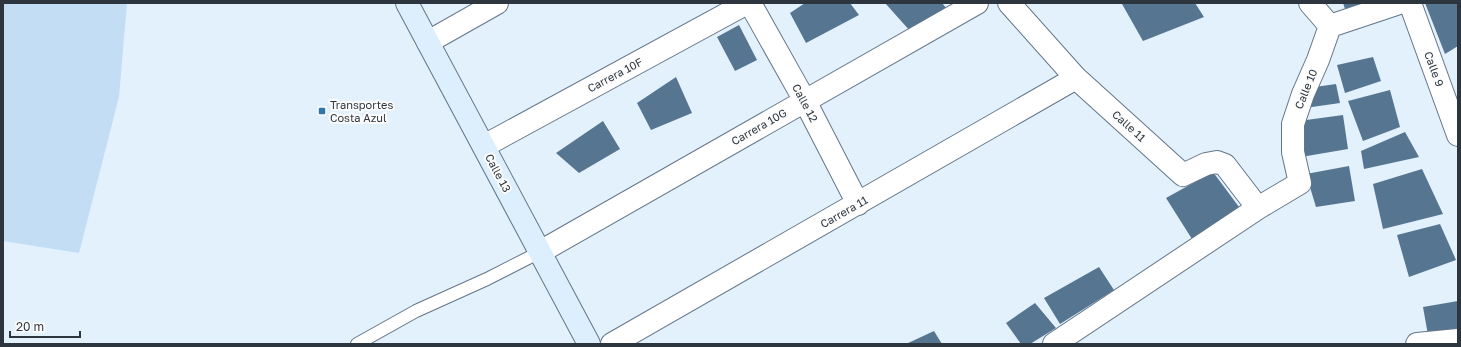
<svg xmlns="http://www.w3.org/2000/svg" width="1461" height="347" font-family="'Golos Text',sans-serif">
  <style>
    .green { fill: #c3ddf5 }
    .building { fill: #567590 }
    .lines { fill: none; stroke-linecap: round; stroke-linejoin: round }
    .lane-casing { stroke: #627689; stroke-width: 14 }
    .street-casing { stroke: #627689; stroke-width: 24 }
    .secondary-casing { stroke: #627689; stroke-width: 24 }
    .lane { stroke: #fff; stroke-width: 12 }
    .street { stroke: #fff; stroke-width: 22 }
    .secondary { stroke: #ddeefd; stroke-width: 22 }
    .poi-dot { fill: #3276ab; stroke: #fcfcfc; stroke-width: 1.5 }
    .labels { text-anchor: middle; stroke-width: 4; stroke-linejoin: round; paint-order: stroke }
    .street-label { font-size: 11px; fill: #2d363e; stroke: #fcfcfc }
    .poi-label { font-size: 11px; fill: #2d363e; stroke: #fcfcfc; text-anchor: start }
  </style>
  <rect width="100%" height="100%" fill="#e3f1fd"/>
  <!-- green -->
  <path class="green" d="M3,3h124l-8,94 -40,156 -76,-12z"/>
  <!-- building -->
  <path class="building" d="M805,3h45l9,12 -53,28 -16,-30z
    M885,3h57l5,6 -36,23z
    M1125,3h70l9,14 -61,24 -21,-37z
    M1343,3h29v1l-27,5z
    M1425,3h33v43l-13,8z
    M739,25l18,35 -22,11 -18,-34z
    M1373,57l8,24 -36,12 -8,-28z
    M676,77l16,36 -41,17 -14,-27z
    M1336,84l4,19 -35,5 3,-20z
    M1390,90l10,37 -37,14 -15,-40z
    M1343,115l5,34 -47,8 -2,-36z
    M603,121l17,28 -41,24 -23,-20z
    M1405,132l14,25 -55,12 -3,-18z
    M1349,166l6,35 -39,6 -10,-33z
    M1422,169l21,45 -60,15 -10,-45z
    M1213,172l29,39 -50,28 -26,-41z
    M1440,224l16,36 -47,17 -12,-42z
    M1099,267l15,23 -54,34 -16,-26z
    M1458,301v30l-30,4 -5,-28z
    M1035,303l21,25 -26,16h-9l-15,-21z
    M934,331l8,13h-36z"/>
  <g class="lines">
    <defs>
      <path id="lane" d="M357,344l59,-33 71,-32 53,-27"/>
      <path id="street" d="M750,3l55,98 53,103
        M1009,3l67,75 107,97 23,-11 11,-2 8,3 33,43
        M1410,3l48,132
        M1330,26l69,-23
        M428,42l69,-39
        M484,146l263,-143
        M540,252l437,-249
        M612,344l464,-266
        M1054,344l204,-136 42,-25 -7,-31v-28l10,-30 15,-34 12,-34 -20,-23
        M1417,344l41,-4"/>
      <path id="secondary" d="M407,3l182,341"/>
    </defs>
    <!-- lane casing -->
    <use href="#lane" class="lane-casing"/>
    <!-- street casing -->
    <use href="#street" class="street-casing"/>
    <!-- secondary casing -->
    <use href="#secondary" class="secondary-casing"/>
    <!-- lane -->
    <use href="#lane" class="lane"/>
    <!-- street -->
    <use href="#street" class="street"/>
    <!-- secondary -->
    <use href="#secondary" class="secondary"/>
  </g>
  <!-- markers -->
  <rect class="poi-dot" x="318" y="107" width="8" height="8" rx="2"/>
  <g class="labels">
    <!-- street labels -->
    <g class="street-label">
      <text transform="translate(1434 69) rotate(70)" y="4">Calle 9</text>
      <text transform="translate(615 75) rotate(-28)" y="4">Carrera 10F</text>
      <text transform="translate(1306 89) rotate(-68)" y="4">Calle 10</text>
      <text transform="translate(805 103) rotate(62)" y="4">Calle 12</text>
      <text transform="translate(1129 126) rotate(42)" y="4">Calle 11</text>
      <text transform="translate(759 127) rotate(-30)" y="4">Carrera 10G</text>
      <text transform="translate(498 173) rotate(62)" y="4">Calle 13</text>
      <text transform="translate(844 212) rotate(-30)" y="4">Carrera 11</text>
    </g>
    <!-- poi labels -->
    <g class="poi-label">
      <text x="330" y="109">Transportes<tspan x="330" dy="13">Costa Azul</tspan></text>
    </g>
  </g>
  <!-- border -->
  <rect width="1461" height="347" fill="none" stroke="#2d363e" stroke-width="8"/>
  <!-- scale -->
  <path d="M10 331v6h70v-6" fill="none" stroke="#2d363e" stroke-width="2"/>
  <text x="16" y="331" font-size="12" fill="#2d363e" stroke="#fcfcfc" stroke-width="3" paint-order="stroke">20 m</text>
</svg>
